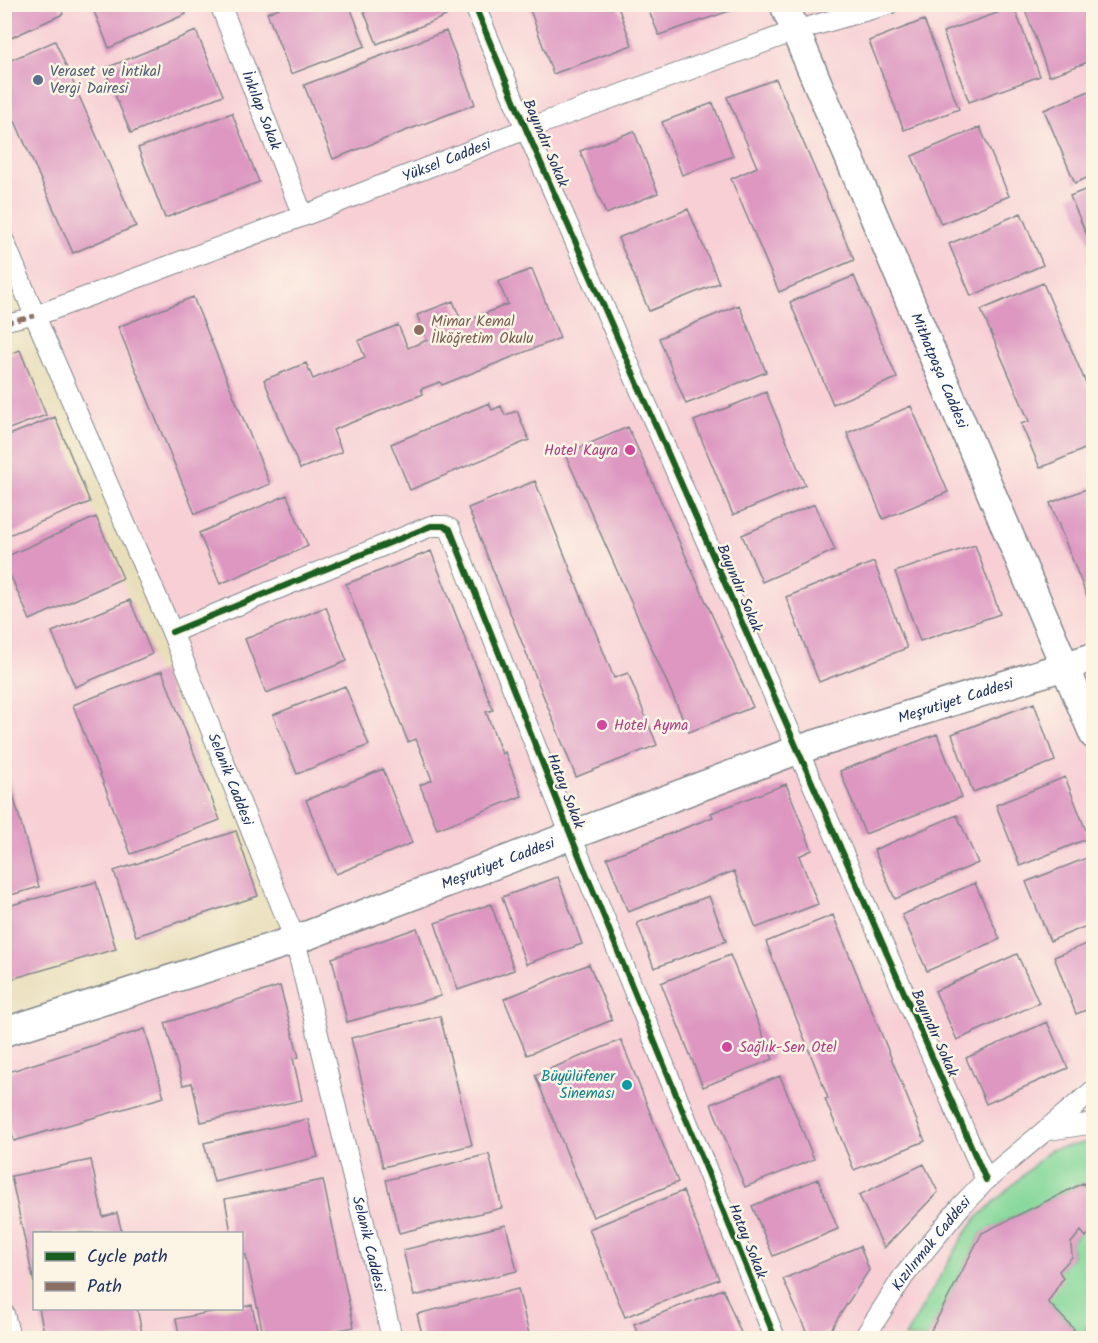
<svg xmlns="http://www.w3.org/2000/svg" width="1098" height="1343" font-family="Kalam,sans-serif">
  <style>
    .built { fill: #f7cfd5; fill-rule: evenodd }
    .green { fill: #83d799; stroke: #4f837c; stroke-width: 1.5 }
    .building { fill: #dd97c1 }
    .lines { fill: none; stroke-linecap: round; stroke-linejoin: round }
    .pedestrian-casing { stroke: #82868c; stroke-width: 17 }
    .minor-casing { stroke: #82868c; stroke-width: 22 }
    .secondary-casing { stroke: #82868c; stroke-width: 31 }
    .pedestrian { stroke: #fff; stroke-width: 15 }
    .minor { stroke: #fff; stroke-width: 20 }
    .secondary { stroke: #fff; stroke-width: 28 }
    .quiet { stroke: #8d6e63; stroke-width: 4.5; stroke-dasharray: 9 4.5; stroke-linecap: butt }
    .cycleway-casing { stroke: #fcf5e5; stroke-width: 10 }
    .cycleway { stroke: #1b5e20; stroke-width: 6 }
    .service-dot { fill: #5c6f8a; stroke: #fcf5e5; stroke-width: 2 }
    .education-dot { fill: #8d6e63; stroke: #fcf5e5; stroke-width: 2 }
    .hotel-dot { fill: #d1479c; stroke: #fcf5e5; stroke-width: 2 }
    .culture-dot { fill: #0f9aa8; stroke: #fcf5e5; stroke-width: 2 }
    .labels { text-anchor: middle; stroke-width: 5; stroke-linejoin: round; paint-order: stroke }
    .service-label { font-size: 15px; fill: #4e5e75; stroke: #fcf5e5; text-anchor: start }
    .street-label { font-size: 15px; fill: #1b2f5e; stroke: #fcf5e5 }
    .education-label { font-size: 15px; fill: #785e54; stroke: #fcf5e5; text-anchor: start }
    .hotel-label { font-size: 15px; fill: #b23c85; stroke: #fcf5e5; text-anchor: start }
    .culture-label { font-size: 15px; fill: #0d838f; stroke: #fcf5e5; text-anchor: end }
  </style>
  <rect width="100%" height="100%" fill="#fcf5e5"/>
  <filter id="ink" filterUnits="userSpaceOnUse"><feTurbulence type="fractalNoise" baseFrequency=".0167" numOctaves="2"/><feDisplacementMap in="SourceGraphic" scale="12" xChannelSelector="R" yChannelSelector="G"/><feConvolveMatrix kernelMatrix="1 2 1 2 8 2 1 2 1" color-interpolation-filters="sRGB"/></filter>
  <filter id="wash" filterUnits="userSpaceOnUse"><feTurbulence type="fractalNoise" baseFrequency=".008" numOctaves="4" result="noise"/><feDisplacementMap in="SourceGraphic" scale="24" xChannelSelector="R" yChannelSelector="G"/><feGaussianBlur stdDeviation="1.35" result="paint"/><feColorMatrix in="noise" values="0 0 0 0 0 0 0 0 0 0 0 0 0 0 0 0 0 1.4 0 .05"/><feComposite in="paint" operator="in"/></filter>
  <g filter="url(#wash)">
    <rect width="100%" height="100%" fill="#e8deba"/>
    <!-- built -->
    <path class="built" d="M5,5h1088v1333h-1088v-306l289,-91 -289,-700zM34,1234h208v74h-208z
      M53,411l2,6 -50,20v-6z
      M89,502l7,15 -91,40v-20z
      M4,563l26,57 91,-40 9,20 -78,33 23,54 75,-32 7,18 -83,32 57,149 89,-34 6,14 -112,37 21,63 -22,6 -17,-58 -91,25v-10l33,-10 -33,-127z"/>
    <!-- green -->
    <path class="green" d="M1084,1143h9v60l-10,-20 -101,50 -55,105 -22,-1 58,-100 13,-18 74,-69z
      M1093,1227v87l-11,24h-12l4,-9 -26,-27 11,-31 13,-14 -1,-14 10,-12 5,5z"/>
    <g id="blocks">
      <!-- building -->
      <path class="building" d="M4,4h55l4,10 -59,27z
        M91,4h91l4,10 -77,34z
        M288,4h61l16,42 -74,28 -24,-61z
        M361,4h81l4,12 -69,28z
        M528,4h89l15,41 -79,29z
        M646,4h101v1l-88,30z
        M1023,4h71v56l-45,16z
        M1014,7l26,69 -71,26 -26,-70z
        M924,20l35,89 -55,21 -35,-89z
        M196,31l27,64 -92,38 -27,-64z
        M446,31l29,73 -142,55 -29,-74z
        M55,41l81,185 -63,27 -69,-157v-33z
        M776,79l78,181 -75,32 -48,-113 26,-12 -30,-70z
        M1094,89v86l-19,8 -31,-73z
        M713,103l20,53 -51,19 -20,-53z
        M232,113l27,69 -94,36 -27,-70z
        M980,127l29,69 -68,28 -29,-68z
        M634,131l24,62 -52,21 -26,-63z
        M1094,186v66l-24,-56z
        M688,209l31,74 -70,28 -31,-73z
        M1021,213l22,52 -72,31 -22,-52z
        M532,269l28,69 -118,47 -2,-3 -19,7 2,5 -90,36 9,22 -42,17 -36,-89 42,-17 7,16 52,-22 -7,-16 40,-16 10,23 19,-8 -10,-25 36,-14 9,22 46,-19 -10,-22z
        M854,276l43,102 -64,26 -43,-102z
        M1043,283l48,112 3,-2v52l-54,23 -19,-44 8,-3 -48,-111z
        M193,297l77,187 -75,30 -77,-187z
        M739,305l27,67 -80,32 -27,-66z
        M20,350l26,65 -42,16v-75z
        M766,392l39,93 -72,30 -39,-94z
        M489,403l3,7 9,-4 4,9 12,-4 12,29 -119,50 -19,-46z
        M911,406l37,86 -65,27 -36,-86z
        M55,417l35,85 -86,35v-100z
        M628,427l125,280 -64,25 -124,-278z
        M535,481l79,197 14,-5 29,72 -81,32 -108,-269z
        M1094,486v126h-1l-43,-109z
        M287,495l21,51 -88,38 -21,-51z
        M815,504l20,46 -73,32 -20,-47z
        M96,517l27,61 -93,42 -25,-57v-6z
        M975,545l25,69 -80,27 -25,-69z
        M431,551l62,159 -7,2 16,42 3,-2 17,44 -85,33 -17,-44 12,-5 -16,-41 -8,3 -62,-158z
        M874,562l33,86 -88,34 -33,-85z
        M130,600l22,54 -77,33 -23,-55z
        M326,607l21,54 -81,32 -21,-54z
        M162,671l58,149 -89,34 -58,-149z
        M345,686l24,59 -72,29 -24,-59z
        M1034,703l21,58 -82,31 -21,-58z
        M937,734l25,63 -97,37 -25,-63z
        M4,763l35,124 -35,10z
        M383,769l29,74 -76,31 -30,-74z
        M1065,777l24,61 -69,28 -24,-61z
        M786,784l26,66 -13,6 19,48 -62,24 -22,-57 -106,41 -21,-54 106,-41 -2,-4z
        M957,815l21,48 -83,36 -21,-49z
        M236,831l22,65 -122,40 -22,-65z
        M1094,855v68l-44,18 -24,-59z
        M558,877l24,67 -56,20 -24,-67z
        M96,882l20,67 -112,32v-74z
        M975,883l25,56 -73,32 -25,-56z
        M709,896l17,45 -72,27 -17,-45z
        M491,904l23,66 -56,20 -23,-67z
        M833,915l92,226 -71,29 -29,-71 3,-1 -62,-156z
        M417,928l24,68 -94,26 -15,-64z
        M1094,941v66l-18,7 -22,-57z
        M1017,954l22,49 -82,37 -22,-49z
        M730,955l43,104 -70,28 -42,-104z
        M589,964l23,56 -85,35 -23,-56z
        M280,986l19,71 -6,1 9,42 -101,22 -9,-39 -9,2 -18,-62z
        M440,1016l32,129 -89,22 -32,-129z
        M1047,1022l21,46 -82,36 -20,-46z
        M145,1029l19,68 -150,44 -9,-30v-38z
        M621,1040l57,142 -85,35 -58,-142z
        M780,1076l34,83 -69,28 -34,-83z
        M308,1119l10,38 -104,25 -10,-39z
        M489,1154l13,54 -103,25 -13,-53z
        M91,1160l12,57 14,-4 5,20h-88v50l-23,-107z
        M924,1164l14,28 -54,56 -25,-53z
        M818,1179l20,50 -65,27 -21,-50z
        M323,1180l31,147 -55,11h-35l-18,-83h-4v-22h-11l-6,-34z
        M1083,1183l11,20v24l-8,10 -5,-6 -10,12 1,14 -13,14 4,7 -15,24 26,27 -4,9h-143l55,-105z
        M683,1191l36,88 -94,38 -36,-88z
        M506,1225l11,46 -103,25 -11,-46z
        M860,1246l9,24 -38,59 -15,9h-7l-26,-59z
        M518,1289l12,49h-107l-6,-24z
        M723,1289l20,49h-103l-6,-14z
        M252,1305l7,33h-79l-4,-19 55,-11h11v-1z
        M39,1308h98l6,30h-98z"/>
    </g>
  </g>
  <g filter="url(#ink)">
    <use href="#blocks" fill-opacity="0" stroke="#82868c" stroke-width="1.5"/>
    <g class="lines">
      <defs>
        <path id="pedestrian" d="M4,323l31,-7"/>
        <g id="minor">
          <path id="s1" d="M220,4l83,212"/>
          <path d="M474,4l52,125 460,1051"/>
          <path id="s2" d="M4,241l31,75 137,316 123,308 97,398"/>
          <path id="s3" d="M35,316l268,-100 223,-87 269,-98 94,-27"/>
          <path d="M172,632l259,-106h13l6,3 121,307 204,502"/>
          <path d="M1049,1130l45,-7"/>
          <path d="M4,1314l6,24"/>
          <path id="s4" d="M864,1338l39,-61 58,-71 25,-26 108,-90"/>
        </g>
        <g id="secondary">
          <path id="s5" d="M784,4l310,731"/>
          <path id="s6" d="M4,1032l291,-92 502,-190 297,-93"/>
        </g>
      </defs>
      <!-- pedestrian casing -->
      <use href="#pedestrian" class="pedestrian-casing"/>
      <!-- minor casing -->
      <use href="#minor" class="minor-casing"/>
      <!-- secondary casing -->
      <use href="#secondary" class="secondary-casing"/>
      <!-- pedestrian -->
      <use href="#pedestrian" class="pedestrian"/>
      <!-- minor -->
      <use href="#minor" class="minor"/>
      <!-- secondary -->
      <use href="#secondary" class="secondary"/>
      <!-- quiet -->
      <path class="quiet" d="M4,323l31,-7"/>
      <defs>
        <path id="cycleway" d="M474,4l52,125 460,1051
          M172,632l259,-106h13l6,3 121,307 204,502"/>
      </defs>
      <!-- cycleway casing -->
      <use href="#cycleway" class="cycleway-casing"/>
      <!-- cycleway -->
      <use href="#cycleway" class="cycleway"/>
    </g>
  </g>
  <!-- markers -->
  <circle class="service-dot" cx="38" cy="80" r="6"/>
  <circle class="education-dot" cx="419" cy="330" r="6"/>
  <g class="hotel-dot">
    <circle cx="630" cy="450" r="6"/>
    <circle cx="602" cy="725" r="6"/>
    <circle cx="727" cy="1047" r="6"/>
  </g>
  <circle class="culture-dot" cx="627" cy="1085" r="6"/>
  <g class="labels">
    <!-- service labels -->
    <g class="service-label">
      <text x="50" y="76">Veraset ve İntikal<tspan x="50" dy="17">Vergi Dairesi</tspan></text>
    </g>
    <!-- street labels -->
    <g class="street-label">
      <text dy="5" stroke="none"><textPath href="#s1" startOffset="114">İnkılap Sokak</textPath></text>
      <text transform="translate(546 143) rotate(67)" y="5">Bayındır Sokak</text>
      <text dy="5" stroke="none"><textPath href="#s3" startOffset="440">Yüksel Caddesi</textPath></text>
      <text dy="5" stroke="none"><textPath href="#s5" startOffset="398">Mithatpaşa Caddesi</textPath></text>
      <text transform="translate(740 588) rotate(67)" y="5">Bayındır Sokak</text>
      <text dy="5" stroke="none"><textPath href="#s6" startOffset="1008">Meşrutiyet Caddesi</textPath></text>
      <text dy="5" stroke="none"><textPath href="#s2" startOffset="584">Selanik Caddesi</textPath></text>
      <text transform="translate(566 791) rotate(69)" y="5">Hatay Sokak</text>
      <text dy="5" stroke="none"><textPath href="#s6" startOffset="522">Meşrutiyet Caddesi</textPath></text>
      <text transform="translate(935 1033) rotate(66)" y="5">Bayındır Sokak</text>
      <text transform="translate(748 1241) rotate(68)" y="5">Hatay Sokak</text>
      <text dy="5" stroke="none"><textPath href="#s2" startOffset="1070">Selanik Caddesi</textPath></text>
      <text dy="5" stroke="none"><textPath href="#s4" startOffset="116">Kızılırmak Caddesi</textPath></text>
    </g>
    <!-- education labels -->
    <g class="education-label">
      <text x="431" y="326">Mimar Kemal<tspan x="431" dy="17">İlköğretim Okulu</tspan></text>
    </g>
    <!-- hotel labels -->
    <g class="hotel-label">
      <text x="618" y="455" text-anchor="end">Hotel Kayra</text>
      <text x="614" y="730">Hotel Ayma</text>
      <text x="739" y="1052">Sağlık-Sen Otel</text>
    </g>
    <!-- culture labels -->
    <g class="culture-label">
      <text x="615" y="1081">Büyülüfener<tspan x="615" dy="17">Sineması</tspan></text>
    </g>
  </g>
  <!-- margin -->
  <rect width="1098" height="1343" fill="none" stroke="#fcf5e5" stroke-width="24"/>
  <!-- legend -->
  <rect x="33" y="1232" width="210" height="78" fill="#fcf5e5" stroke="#a2a6af" stroke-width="1.5"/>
  <rect x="45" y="1252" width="30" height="9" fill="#1b5e20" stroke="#a2a6af" stroke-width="1.5"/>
  <text x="87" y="1262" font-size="18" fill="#1b2f5e">Cycle path</text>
  <rect x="45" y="1282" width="30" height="9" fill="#8d6e63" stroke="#a2a6af" stroke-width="1.5"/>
  <text x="87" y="1292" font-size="18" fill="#1b2f5e">Path</text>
</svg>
